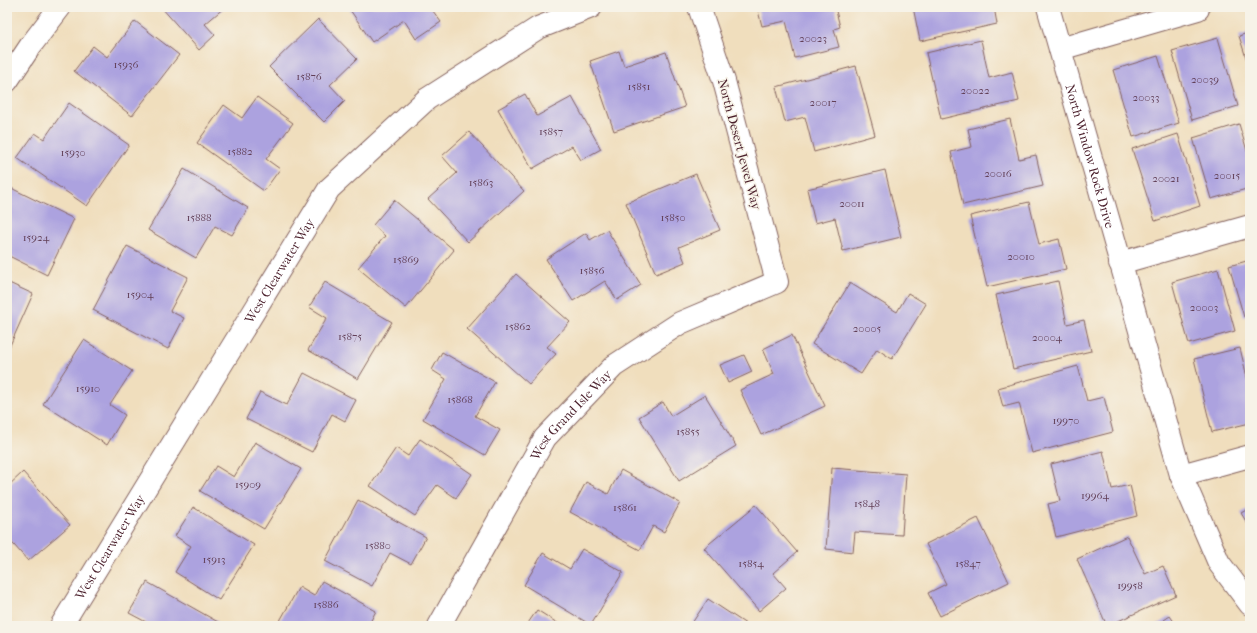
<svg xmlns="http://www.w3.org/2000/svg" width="1257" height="633" font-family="'IM FELL French Canon',serif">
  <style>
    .building { fill: #aca2df }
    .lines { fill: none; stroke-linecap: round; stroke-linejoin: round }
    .minor-casing { stroke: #84625e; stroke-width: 24 }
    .minor { stroke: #fff; stroke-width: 22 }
    .labels { text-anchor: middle; stroke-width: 3; stroke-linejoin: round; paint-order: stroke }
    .number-label { font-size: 11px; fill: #624058 }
    .street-label { font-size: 13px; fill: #4a1f2b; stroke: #f7f3e8 }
  </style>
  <rect width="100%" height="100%" fill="#f7f3e8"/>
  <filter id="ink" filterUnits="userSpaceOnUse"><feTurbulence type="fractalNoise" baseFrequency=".025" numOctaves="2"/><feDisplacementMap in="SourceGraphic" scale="8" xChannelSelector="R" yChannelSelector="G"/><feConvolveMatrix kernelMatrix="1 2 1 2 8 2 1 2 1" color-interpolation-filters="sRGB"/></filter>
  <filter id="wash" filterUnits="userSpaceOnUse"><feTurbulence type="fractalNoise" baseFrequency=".012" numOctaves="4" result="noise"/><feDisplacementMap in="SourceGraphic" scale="16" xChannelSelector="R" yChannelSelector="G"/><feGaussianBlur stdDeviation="0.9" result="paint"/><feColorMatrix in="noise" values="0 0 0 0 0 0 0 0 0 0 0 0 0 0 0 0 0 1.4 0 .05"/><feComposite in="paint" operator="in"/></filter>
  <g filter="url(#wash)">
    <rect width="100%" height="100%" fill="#f0debd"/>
    <g id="blocks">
      <!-- building -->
      <path class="building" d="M161,7h64l-20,17 10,11 -16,15z
        M348,7h82l11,15 -25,17 -12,-19 -32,22z
        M757,7h78l5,20 -6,2 5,18 -44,11 -9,-37 -24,5z
        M913,7h81l3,17 -77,17z
        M318,19l39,40 -27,26 15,16 -21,21 -55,-55z
        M135,21l44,34 -47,61 -58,-45 19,-25 14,11z
        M1250,32v38l-11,-34z
        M1218,38l20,68 -46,14 -20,-69z
        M981,40l8,38 23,-6 7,29 -78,18 -15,-66z
        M619,51l5,15 42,-14 19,55 -71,24 -24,-70z
        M1158,56l21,67 -46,14 -20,-67z
        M856,66l19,69 -61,17 -9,-35 -20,5 -9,-35z
        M525,94l12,22 35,-19 29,52 -20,11 -9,-14 -40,23 -34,-60z
        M257,97l36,26 -27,36 14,10 -16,22 -67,-48 27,-38 18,13z
        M69,103l60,42 -42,61 -70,-48 18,-25 9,6z
        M1010,119l9,40 17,-4 7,31 -80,19 -12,-53 21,-5 -4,-18z
        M1239,124l11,37v27l-39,11 -18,-61z
        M469,132l55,59 -56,51 -40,-43 29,-26 -15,-17z
        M1178,134l22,72 -45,15 -23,-72z
        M184,169l64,39 -16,27 -17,-9 -19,32 -48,-28z
        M885,170l16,67 -58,14 -8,-33 -20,5 -8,-34z
        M696,174l24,56 -41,17 6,15 -29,12 -30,-71z
        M7,186l67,33 -27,56 -40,-20z
        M394,200l60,50 -48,58 -48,-40 27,-32 -12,-11z
        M1029,202l10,42 20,-5 7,30 -79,18 -17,-71z
        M607,230l34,55 -24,15 -12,-19 -32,20 -27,-42 40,-26 4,7z
        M127,246l61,31 -18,34 14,7 -16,31 -75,-39z
        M1250,260v55l-6,2 -15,-51z
        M1218,269l17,62 -46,13 -17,-62z
        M516,274l54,48 -23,25 9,7 -27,30 -62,-55z
        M1058,281l9,43 17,-4 7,31 -78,18 -17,-74z
        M7,282l26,12 -26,58z
        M325,282l67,40 -34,57 -50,-29 19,-32 -18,-11z
        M850,283l47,29 11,-19 18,11 -34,55 -15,-10 -16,25 -49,-30z
        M792,335l33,71 -64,29 -21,-45 34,-16 -11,-25z
        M84,340l48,31 -22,34 15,10 -18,30 -64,-41z
        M1240,348l10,42v33l-38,9 -18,-73z
        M442,352l53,30 -20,34 25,14 -15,25 -62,-36 23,-40 -14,-9z
        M744,355l8,17 -24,11 -8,-18z
        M1078,366l9,35 17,-4 9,35 -81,21 -13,-50 -16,4 -5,-19z
        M304,373l52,27 -11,21 -13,-7 -20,38 -66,-33 14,-27 27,13z
        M705,395l31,51 -57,35 -40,-64 24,-15 8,14z
        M7,404l4,18 -4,1z
        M420,439l52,35 -16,24 -19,-13 -22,31 -45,-30 26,-38 12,8z
        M255,442l46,27 -37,60 -64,-38 16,-25 18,11z
        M1103,451l9,38 18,-4 7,31 -81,21 -8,-33 12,-3 -9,-37z
        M832,468l74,6 -4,61 -47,-3 -2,20 -27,-3z
        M621,470l59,33 -16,29 -11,-6 -13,24 -70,-38 16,-30 22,12z
        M23,472l47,53 -42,36 -21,-24v-50z
        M358,500l68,37 -15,27 -21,-11 -18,33 -47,-25z
        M756,505l41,47 -24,21 13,15 -27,23 -55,-63z
        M193,507l61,38 -35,55 -44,-28 16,-26 -16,-10z
        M1250,508v20l-9,-15z
        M978,518l31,64 -69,34 -12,-23 18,-9 -20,-40z
        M1127,536l18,38 18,-8 13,29 -69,31 -30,-67z
        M582,549l41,23 -32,53 -67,-40 19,-32 27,16z
        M322,581l54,30 -8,15h-91l22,-39 15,9z
        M147,582l71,40 -3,4h-72l3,-4 -17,-9z
        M708,599l41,27h-59z
        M537,610l25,16h-36z
        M1170,616l7,10h-22z"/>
    </g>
  </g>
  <g filter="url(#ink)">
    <use href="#blocks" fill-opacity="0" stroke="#84625e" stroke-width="1"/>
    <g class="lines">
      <defs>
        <g id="minor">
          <path id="s1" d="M1048,7l133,468 38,88 31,41"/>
          <path d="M1060,49l138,-40"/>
          <path d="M7,81l24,-36 29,-38"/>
          <path d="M1120,263l130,-37"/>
          <path d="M1181,475l69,-19"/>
          <path id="s2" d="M61,626l268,-437 98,-90 111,-71 53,-21"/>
          <path id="s3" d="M439,626l106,-188 69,-72 66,-43 97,-41 -53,-201 -25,-74"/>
        </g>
      </defs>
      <!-- minor casing -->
      <use href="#minor" class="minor-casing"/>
      <!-- minor -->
      <use href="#minor" class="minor"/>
    </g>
  </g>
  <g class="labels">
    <!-- number labels -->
    <g class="number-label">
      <text x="813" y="42">20023</text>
      <text x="126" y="68">15936</text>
      <text x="309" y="80">15876</text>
      <text x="1205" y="83">20039</text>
      <text x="639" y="90">15851</text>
      <text x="975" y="94">20022</text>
      <text x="1146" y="101">20033</text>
      <text x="823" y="106">20017</text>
      <text x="551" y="135">15857</text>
      <text x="240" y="155">15882</text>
      <text x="73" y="156">15930</text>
      <text x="998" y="177">20016</text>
      <text x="1227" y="179">20015</text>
      <text x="1166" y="182">20021</text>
      <text x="481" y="186">15863</text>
      <text x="852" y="207">20011</text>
      <text x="199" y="221">15888</text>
      <text x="673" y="221">15850</text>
      <text x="36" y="241">15924</text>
      <text x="1021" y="260">20010</text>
      <text x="406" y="263">15869</text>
      <text x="592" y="274">15856</text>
      <text x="140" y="298">15904</text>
      <text x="1204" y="311">20003</text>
      <text x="518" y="330">15862</text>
      <text x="867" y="332">20005</text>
      <text x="350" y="340">15875</text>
      <text x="1047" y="341">20004</text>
      <text x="88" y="392">15910</text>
      <text x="460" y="403">15868</text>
      <text x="1066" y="424">19970</text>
      <text x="688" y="435">15855</text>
      <text x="248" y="488">15909</text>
      <text x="1095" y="499">19964</text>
      <text x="867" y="507">15848</text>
      <text x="625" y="511">15861</text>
      <text x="378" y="549">15880</text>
      <text x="214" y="563">15913</text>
      <text x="751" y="567">15854</text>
      <text x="968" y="567">15847</text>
      <text x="1130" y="589">19958</text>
      <text x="326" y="608">15886</text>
    </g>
    <!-- street labels -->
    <g class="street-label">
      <text transform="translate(740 144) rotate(75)" y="5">North Desert Jewel Way</text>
      <text dy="5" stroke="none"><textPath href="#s1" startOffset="155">North Window Rock Drive</textPath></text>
      <text dy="5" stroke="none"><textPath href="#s2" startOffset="417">West Clearwater Way</textPath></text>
      <text dy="5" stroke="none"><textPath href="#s3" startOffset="250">West Grand Isle Way</textPath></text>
      <text dy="5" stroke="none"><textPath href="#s2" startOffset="93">West Clearwater Way</textPath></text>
    </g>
  </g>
  <!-- margin -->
  <rect width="1257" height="633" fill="none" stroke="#f7f3e8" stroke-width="24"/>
</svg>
